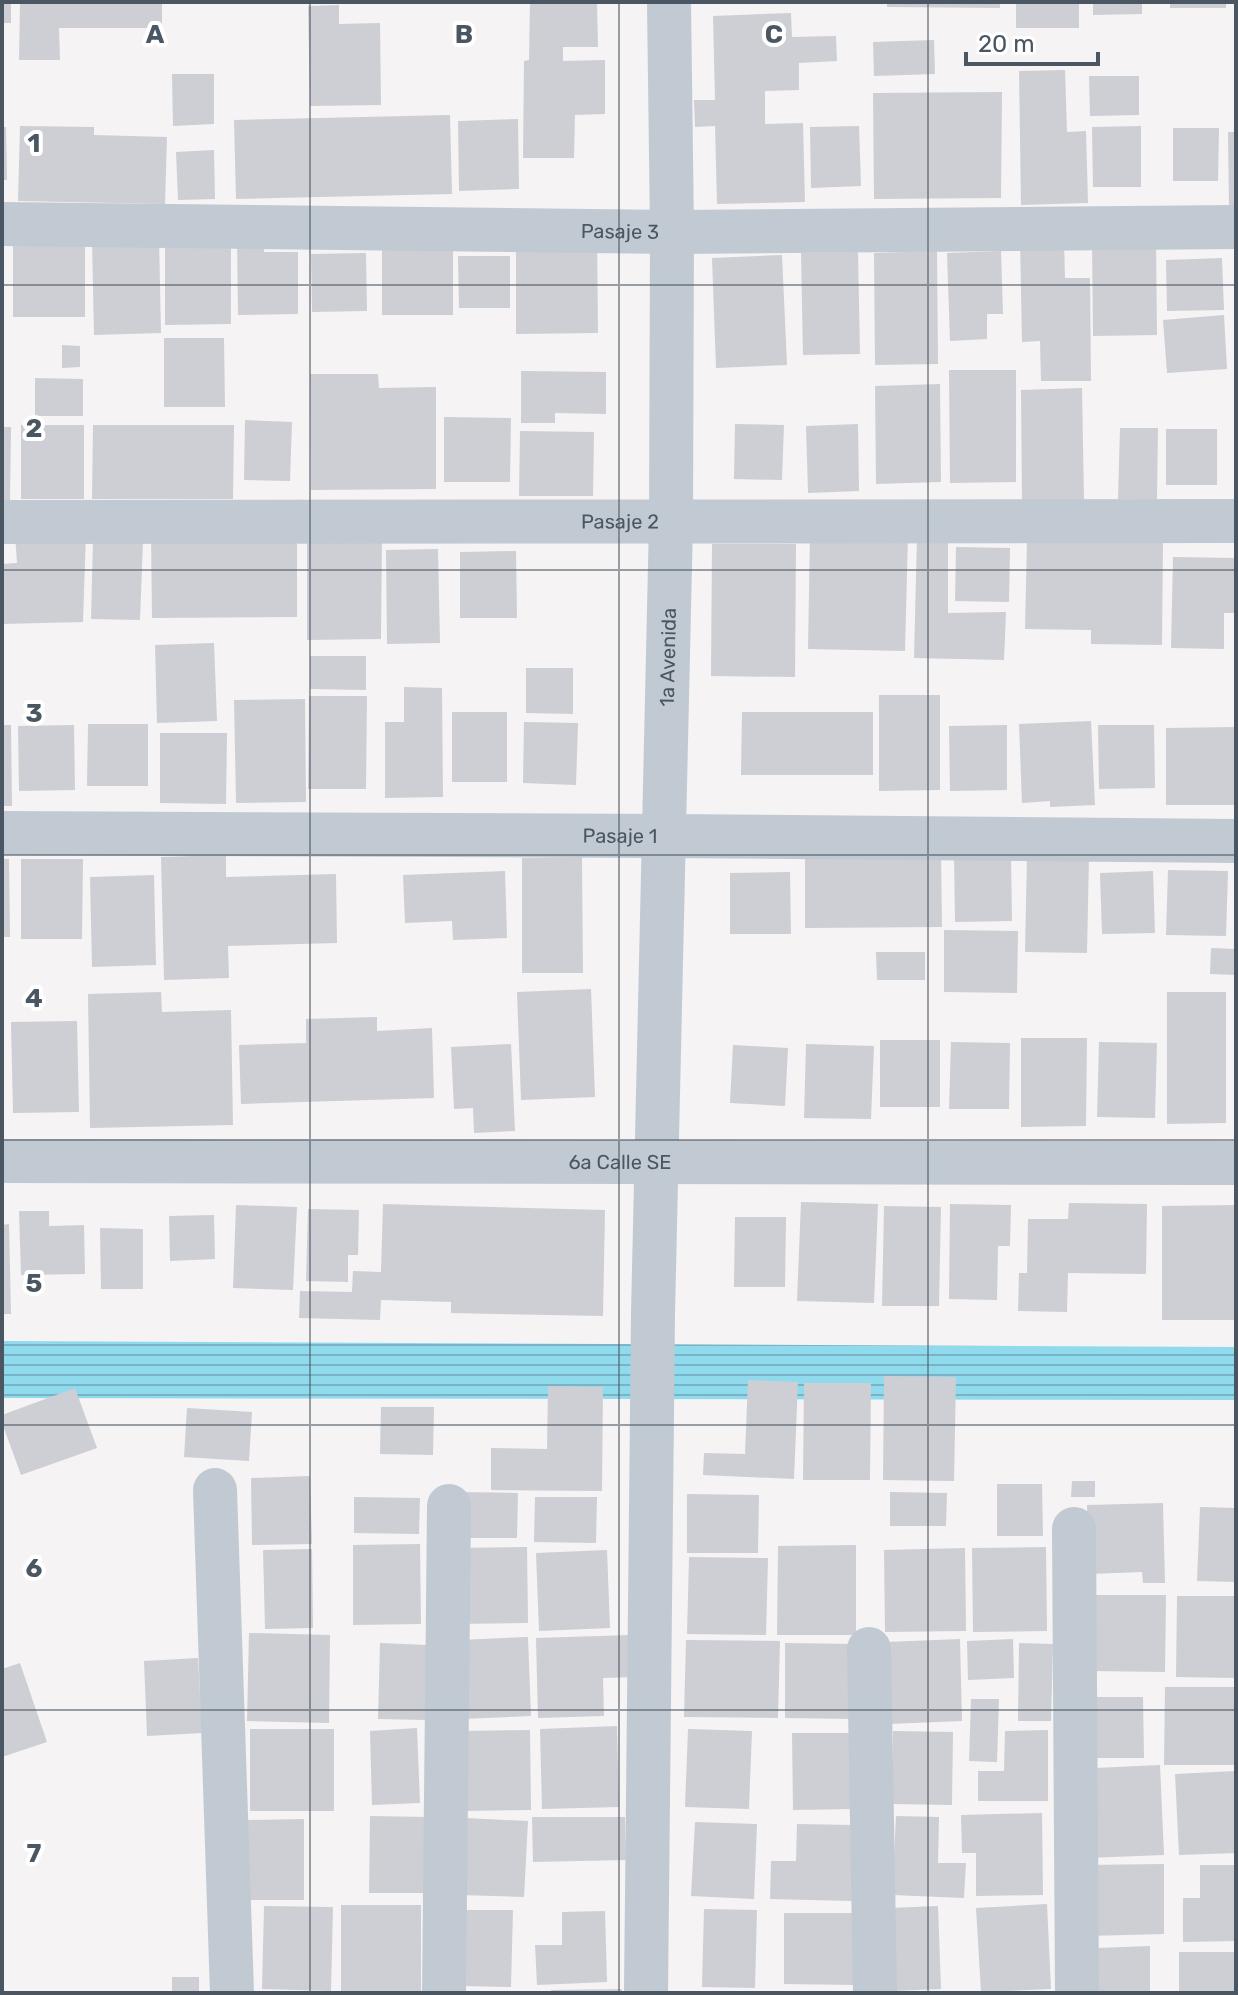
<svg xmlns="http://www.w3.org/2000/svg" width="1238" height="1995" font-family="Rubik,sans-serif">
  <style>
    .water { fill: url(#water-rules) }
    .building { fill: #cdcfd5 }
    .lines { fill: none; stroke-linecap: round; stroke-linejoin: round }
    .minor { stroke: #c1cad2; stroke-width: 44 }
    .grid { fill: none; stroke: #4a5661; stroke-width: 2; stroke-opacity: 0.55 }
    .labels { text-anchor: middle; stroke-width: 8; stroke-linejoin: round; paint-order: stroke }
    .street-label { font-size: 20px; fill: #4a5661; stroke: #fff }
    .grid-label { font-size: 26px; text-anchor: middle; font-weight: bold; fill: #4a5661; stroke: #fff; stroke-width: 8; stroke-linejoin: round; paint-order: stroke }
  </style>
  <defs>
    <pattern id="water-rules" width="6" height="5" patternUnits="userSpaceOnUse" patternTransform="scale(2)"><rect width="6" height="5" fill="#90daee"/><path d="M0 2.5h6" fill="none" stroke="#78b4c4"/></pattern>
  </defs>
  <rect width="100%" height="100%" fill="#f5f3f3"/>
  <!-- water -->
  <path class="water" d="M2,1341l1234,6v53l-1234,-2z"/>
  <!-- building -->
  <path class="building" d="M2,2h9v21h-9z
    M20,2h142v26h-103l1,32h-41z
    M530,2h67l1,45h-35v14l42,-1v54l-30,1 -1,43h-51l1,-97 5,-1z
    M887,2h113v6l-113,-1z
    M1016,2h63v26h-63z
    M1093,2h49v12l-49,1z
    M1170,2h56v6h-56z
    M339,5v19l41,-1 1,82 -71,1 -2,-100z
    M791,13l1,24 44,-1 1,25 -38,2v27l-34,1v33l38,-1 2,79 -88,2 -2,-78 -20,1 -1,-27h21l-2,-84z
    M934,40l1,34 -61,2 -1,-34z
    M1065,70l2,62 19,-1 2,72 -67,2 -2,-134z
    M172,74h42v50l-41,2z
    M1089,76h50v39l-49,1z
    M1002,92l-1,106 -127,1 -1,-106z
    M450,115l2,79 -216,5 -2,-79z
    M518,119l1,70 -60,2 -1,-70z
    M20,126l74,1v8l73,2 -2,67 -147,-3z
    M859,126l2,60 -50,2 -1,-61z
    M1141,126v61h-48l-1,-60z
    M2,127h4l1,53h-5z
    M1173,128h46l-1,53h-45z
    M1228,132h8v74h-7z
    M214,150l1,49 -37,1 -2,-48z
    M516,230h81l1,103 -82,1z
    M13,235h72v82h-72z
    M159,237l2,96 -67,2 -2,-96z
    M165,237h66v87l-66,1z
    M237,237l26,1 1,14h34v62l-60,1z
    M1156,237l1,98 -64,1 -1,-98z
    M1020,239h44l1,39h25l1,103h-50l-1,-40 -18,1z
    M382,248h71v67h-71z
    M937,251l1,113 -63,1 -1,-112z
    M1001,251l2,63h-16v25l-37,2 -3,-88z
    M858,252l2,102 -57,1 -2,-102z
    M366,253l1,58 -55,1 -1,-58z
    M782,255l5,110 -71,3 -4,-110z
    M458,256h52v52h-51z
    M1222,258l2,52 -57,1 -1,-51z
    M1224,315l3,54 -60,4 -4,-53z
    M164,338h60l1,69h-61z
    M62,345l18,1v21l-18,1z
    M949,370h67v112l-66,1z
    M521,371l85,1v42l-51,-1v10h-34z
    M310,374h68l1,14 57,-1v102l-125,1z
    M35,378l48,1v37h-48z
    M940,384l1,98 -65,2 -1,-98z
    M1082,388l2,113 -62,1 -1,-112z
    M444,417l67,1 -1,64h-66z
    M245,420l47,2 -2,59 -46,-1z
    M735,424l49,1 -2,55 -48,-1z
    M858,424l1,67 -51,2 -2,-67z
    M21,425h63v74h-63z
    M93,425h141l-1,74h-141z
    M2,427h9l-1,73h-8z
    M1120,428h38l-1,71h-39z
    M1166,429h51v56h-51z
    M520,431l74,1 -1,64h-74z
    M86,532l-3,90 -81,2v-60l15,-1 -2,-29z
    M297,533v84l-145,1 -1,-84z
    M810,533l98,1 -3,117 -97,-2z
    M307,534h75l-1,105 -74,1z
    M948,535v78l58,-1 -2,48 -90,-2 3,-122z
    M1027,539l136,2 -1,104 -71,-1v-14l-66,-1z
    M93,540l50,1 -3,79 -49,-1z
    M712,544h84l-1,133 -84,-1z
    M956,547l54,1 -1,54 -54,-1z
    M438,549l2,94 -53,1 -1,-94z
    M516,551l1,67h-57v-66z
    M1173,557l63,1v55h-12v36l-53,-1z
    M214,643l3,78 -60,2 -2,-78z
    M310,656h56v34l-56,-1z
    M526,668h47v46l-47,-1z
    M404,687l38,1 1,109 -58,1v-76h19z
    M879,695h61v95l-61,1z
    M309,696h58l-1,93h-58z
    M305,699l1,103 -70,1 -2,-103z
    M452,712h55v70h-55z
    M742,712h131v63h-132z
    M1091,721l4,84 -45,2v-6l-28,2 -3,-79z
    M524,722l54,1 -2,62 -53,-2z
    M88,724h60v62h-61z
    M2,725h9l1,81h-10z
    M74,725l1,65 -56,1 -1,-65z
    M1007,725v65l-57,1 -1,-65z
    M1098,725h56l1,63 -56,1z
    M1236,727v78h-70v-77z
    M160,733h67l-1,71 -66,-1z
    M941,853l1,74 -137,1v-74z
    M1011,854l1,67 -57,1 -1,-67z
    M226,855v22l110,-3 1,69 -109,3 1,32 -65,2 -3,-123z
    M1027,856l62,1 -2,96 -62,-1z
    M582,857l1,116h-61v-115z
    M2,859h7l1,78h-8z
    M21,859h62l-1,80h-61z
    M1168,870l60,1 -2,65 -60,-1z
    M505,871l2,67 -54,2 -1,-19 -47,2 -2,-48z
    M1153,871l2,62 -53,1 -2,-61z
    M790,872l1,62h-61v-61z
    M154,875l2,90 -64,2 -2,-90z
    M944,930l74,1 -1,62 -73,-1z
    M1211,948l25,1v26l-26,-1z
    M876,952h49v28h-48z
    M591,989l4,108 -74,3 -4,-108z
    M161,992l1,20 69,-2 2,115 -143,3 -2,-134z
    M1167,992h59v131l-59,1z
    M377,1017v14l55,-3 2,70 -193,6 -2,-59 67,-2v-24z
    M77,1021l2,91 -66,1 -2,-91z
    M1021,1038h66l-1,88 -65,1z
    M880,1040h60v67h-60z
    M951,1042l59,1 -1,66h-60z
    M1099,1042l58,1 -2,75 -58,-1z
    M511,1044l4,87 -41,2 -1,-25 -19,1 -3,-62z
    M806,1044l68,2 -3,73 -67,-1z
    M733,1045l55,3 -3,58 -55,-3z
    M801,1202l77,2 -4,99 -77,-2z
    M1069,1203l78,1 -1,70 -78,-1 -1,39 -49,-1 1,-38h8l1,-54h40z
    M383,1204l222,6 -2,106 -152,-3v-11l-70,-2 -1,20 -81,-2 1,-27 52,1 1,-21 28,1z
    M950,1204l61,1 -1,41h-12l-1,54 -48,-1z
    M236,1205l61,2 -4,83 -60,-2z
    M1236,1205l-1,115h-73v-114z
    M884,1206l57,1 -2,99h-57z
    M308,1209l51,1 -1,45h-10v27l-42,-1z
    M19,1211h30v15l35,-1 1,49 -64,1z
    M214,1215l1,44 -45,2 -1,-45z
    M735,1217h51l-1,70h-51z
    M9,1224l2,90h-9v-89z
    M100,1228l43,1v60h-42z
    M884,1376l72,1 -2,104 -71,-1z
    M748,1380l50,2 -4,97 -91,-4 1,-22 41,1z
    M804,1383h67l-1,97h-67z
    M548,1386l55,1 -1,104 -111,-1v-42l56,1z
    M75,1388l22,60 -76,27 -19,-52v-8z
    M381,1407h53l-1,48 -53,-1z
    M187,1408l65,4 -3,49 -65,-4z
    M310,1476l2,68 -60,1 -1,-67z
    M1072,1481h23v16h-24z
    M997,1484h45l1,52h-46z
    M457,1492l61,1 -1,45h-61z
    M890,1492l57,1 -1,33h-56z
    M687,1494l72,1 -1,58h-71z
    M354,1497l66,1 -1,36 -65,-1z
    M535,1497h62l-1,46 -62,-1z
    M1163,1503l2,80h-22l-1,-11 -53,2 -2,-69z
    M1200,1507l36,1v74l-39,-1z
    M420,1544l1,80 -68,1v-80z
    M856,1545v90h-79l1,-89z
    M527,1547l1,76 -74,1 -1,-76z
    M1046,1547l1,84 -74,1 -1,-84z
    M965,1548l1,83 -81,1 -1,-82z
    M312,1549l1,79 -48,1 -2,-79z
    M607,1550l3,78 -71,3 -3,-78z
    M689,1557l79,1 -2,77 -79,-1z
    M1090,1595h76l-1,77 -76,-1z
    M1177,1596h59v82l-60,-1z
    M249,1633l81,2 -1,88 -82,-2z
    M631,1635l2,42 -30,1 1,38 -66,2 -2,-80z
    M528,1637l3,79 -69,3 -3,-79z
    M960,1639l2,82 -74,3 -2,-82z
    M1013,1639l1,39 -46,2 -1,-39z
    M686,1640l94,1 -2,77 -94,-1z
    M380,1643l47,2 -2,75 -47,-1z
    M785,1643l70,1 -1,75 -69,-1z
    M1019,1643l34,1 -2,77h-33z
    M198,1658l4,75 -55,3 -3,-75z
    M20,1663l27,79 -45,15v-88z
    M1165,1687h71v78h-72z
    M1091,1697h52l1,61h-53z
    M971,1699h28l-2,63 -28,-1z
    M617,1726l2,81 -77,2 -2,-80z
    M417,1728l3,75 -48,2 -2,-74z
    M250,1729h84v82h-84z
    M688,1729l64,2 -3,78 -64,-2z
    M530,1730l1,80 -69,1 -1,-80z
    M1048,1730v71h-70v-30h26l1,-40z
    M893,1731l60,1 -1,73 -59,-1z
    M792,1733h59l1,76 -59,1z
    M1160,1765l4,90 -77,3 8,-90z
    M1236,1771v82l-57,2 -4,-81z
    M1042,1813l1,82 -67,1v-43h-14l-1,-38z
    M370,1816l58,1 -2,76h-57z
    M896,1816l43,1 -1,46h28l-2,35 -72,-3z
    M532,1817h93l1,43 -93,2z
    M465,1818l63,3 -4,76 -63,-2z
    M304,1819v81h-56v-80z
    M695,1822l62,2 -3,75 -63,-3z
    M797,1824l57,1 -2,76 -82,-2 1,-38h25z
    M1164,1864v70l-77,2 -2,-71z
    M1200,1865h36v76l-53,1v-44h17z
    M1047,1904l4,85 -70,3 -5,-84z
    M341,1905h80v87h-80z
    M264,1906l69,1 -2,84 -69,-2z
    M938,1906l3,83 -49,2 -3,-83z
    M704,1909l53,1 -2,78 -53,-1z
    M462,1910h51l-2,77 -50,-1z
    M605,1911l2,71 -70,3 -2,-40h27v-33z
    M784,1913h70v72l-70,-1z
    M1150,1946v47h-52l-1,-45z
    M1179,1952h57v41h-57z
    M172,1977h27v16h-27z
    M622,1989v4h-71v-3z"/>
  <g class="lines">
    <!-- minor -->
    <g class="minor">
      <path id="s1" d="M2,224l670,8 564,-5"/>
      <path id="s2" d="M2,522l1234,-1"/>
      <path id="s3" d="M2,833l663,3 571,5"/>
      <path id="s4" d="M2,1161l1234,2"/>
      <path d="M215,1490l17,503"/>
      <path d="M1074,1529l3,464"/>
      <path d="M869,1649l6,344"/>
      <path d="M444,1993l5,-487"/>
      <path id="s5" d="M646,1993l7,-679 18,-792 1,-290 -3,-230"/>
    </g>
  </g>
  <!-- grid -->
  <path class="grid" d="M310,2v1991M619,2v1991M928,2v1991M2,285h1234M2,570h1234M2,855h1234M2,1140h1234M2,1425h1234M2,1710h1234"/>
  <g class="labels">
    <!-- street labels -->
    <g class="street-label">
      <text dy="7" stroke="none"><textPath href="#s1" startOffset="618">Pasaje 3</textPath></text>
      <text dy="7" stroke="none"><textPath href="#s2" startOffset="618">Pasaje 2</textPath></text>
      <text dy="7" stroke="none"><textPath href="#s5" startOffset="1336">1a Avenida</textPath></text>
      <text dy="7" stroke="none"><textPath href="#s3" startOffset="618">Pasaje 1</textPath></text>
      <text dy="7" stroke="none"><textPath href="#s4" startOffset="618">6a Calle SE</textPath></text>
    </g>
  </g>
  <g class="grid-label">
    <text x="155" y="43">A</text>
    <text x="464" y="43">B</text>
    <text x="774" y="43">C</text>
    <text x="34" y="152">1</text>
    <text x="34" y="437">2</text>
    <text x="34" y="722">3</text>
    <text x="34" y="1007">4</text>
    <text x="34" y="1292">5</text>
    <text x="34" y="1577">6</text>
    <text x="34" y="1862">7</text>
  </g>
  <!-- border -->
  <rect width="1238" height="1995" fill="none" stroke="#4a5661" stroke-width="8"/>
  <!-- scale -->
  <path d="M966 52v12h132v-12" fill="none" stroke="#4a5661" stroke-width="4"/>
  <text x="978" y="52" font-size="24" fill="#4a5661" stroke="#ffffff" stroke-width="6" paint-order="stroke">20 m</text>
</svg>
